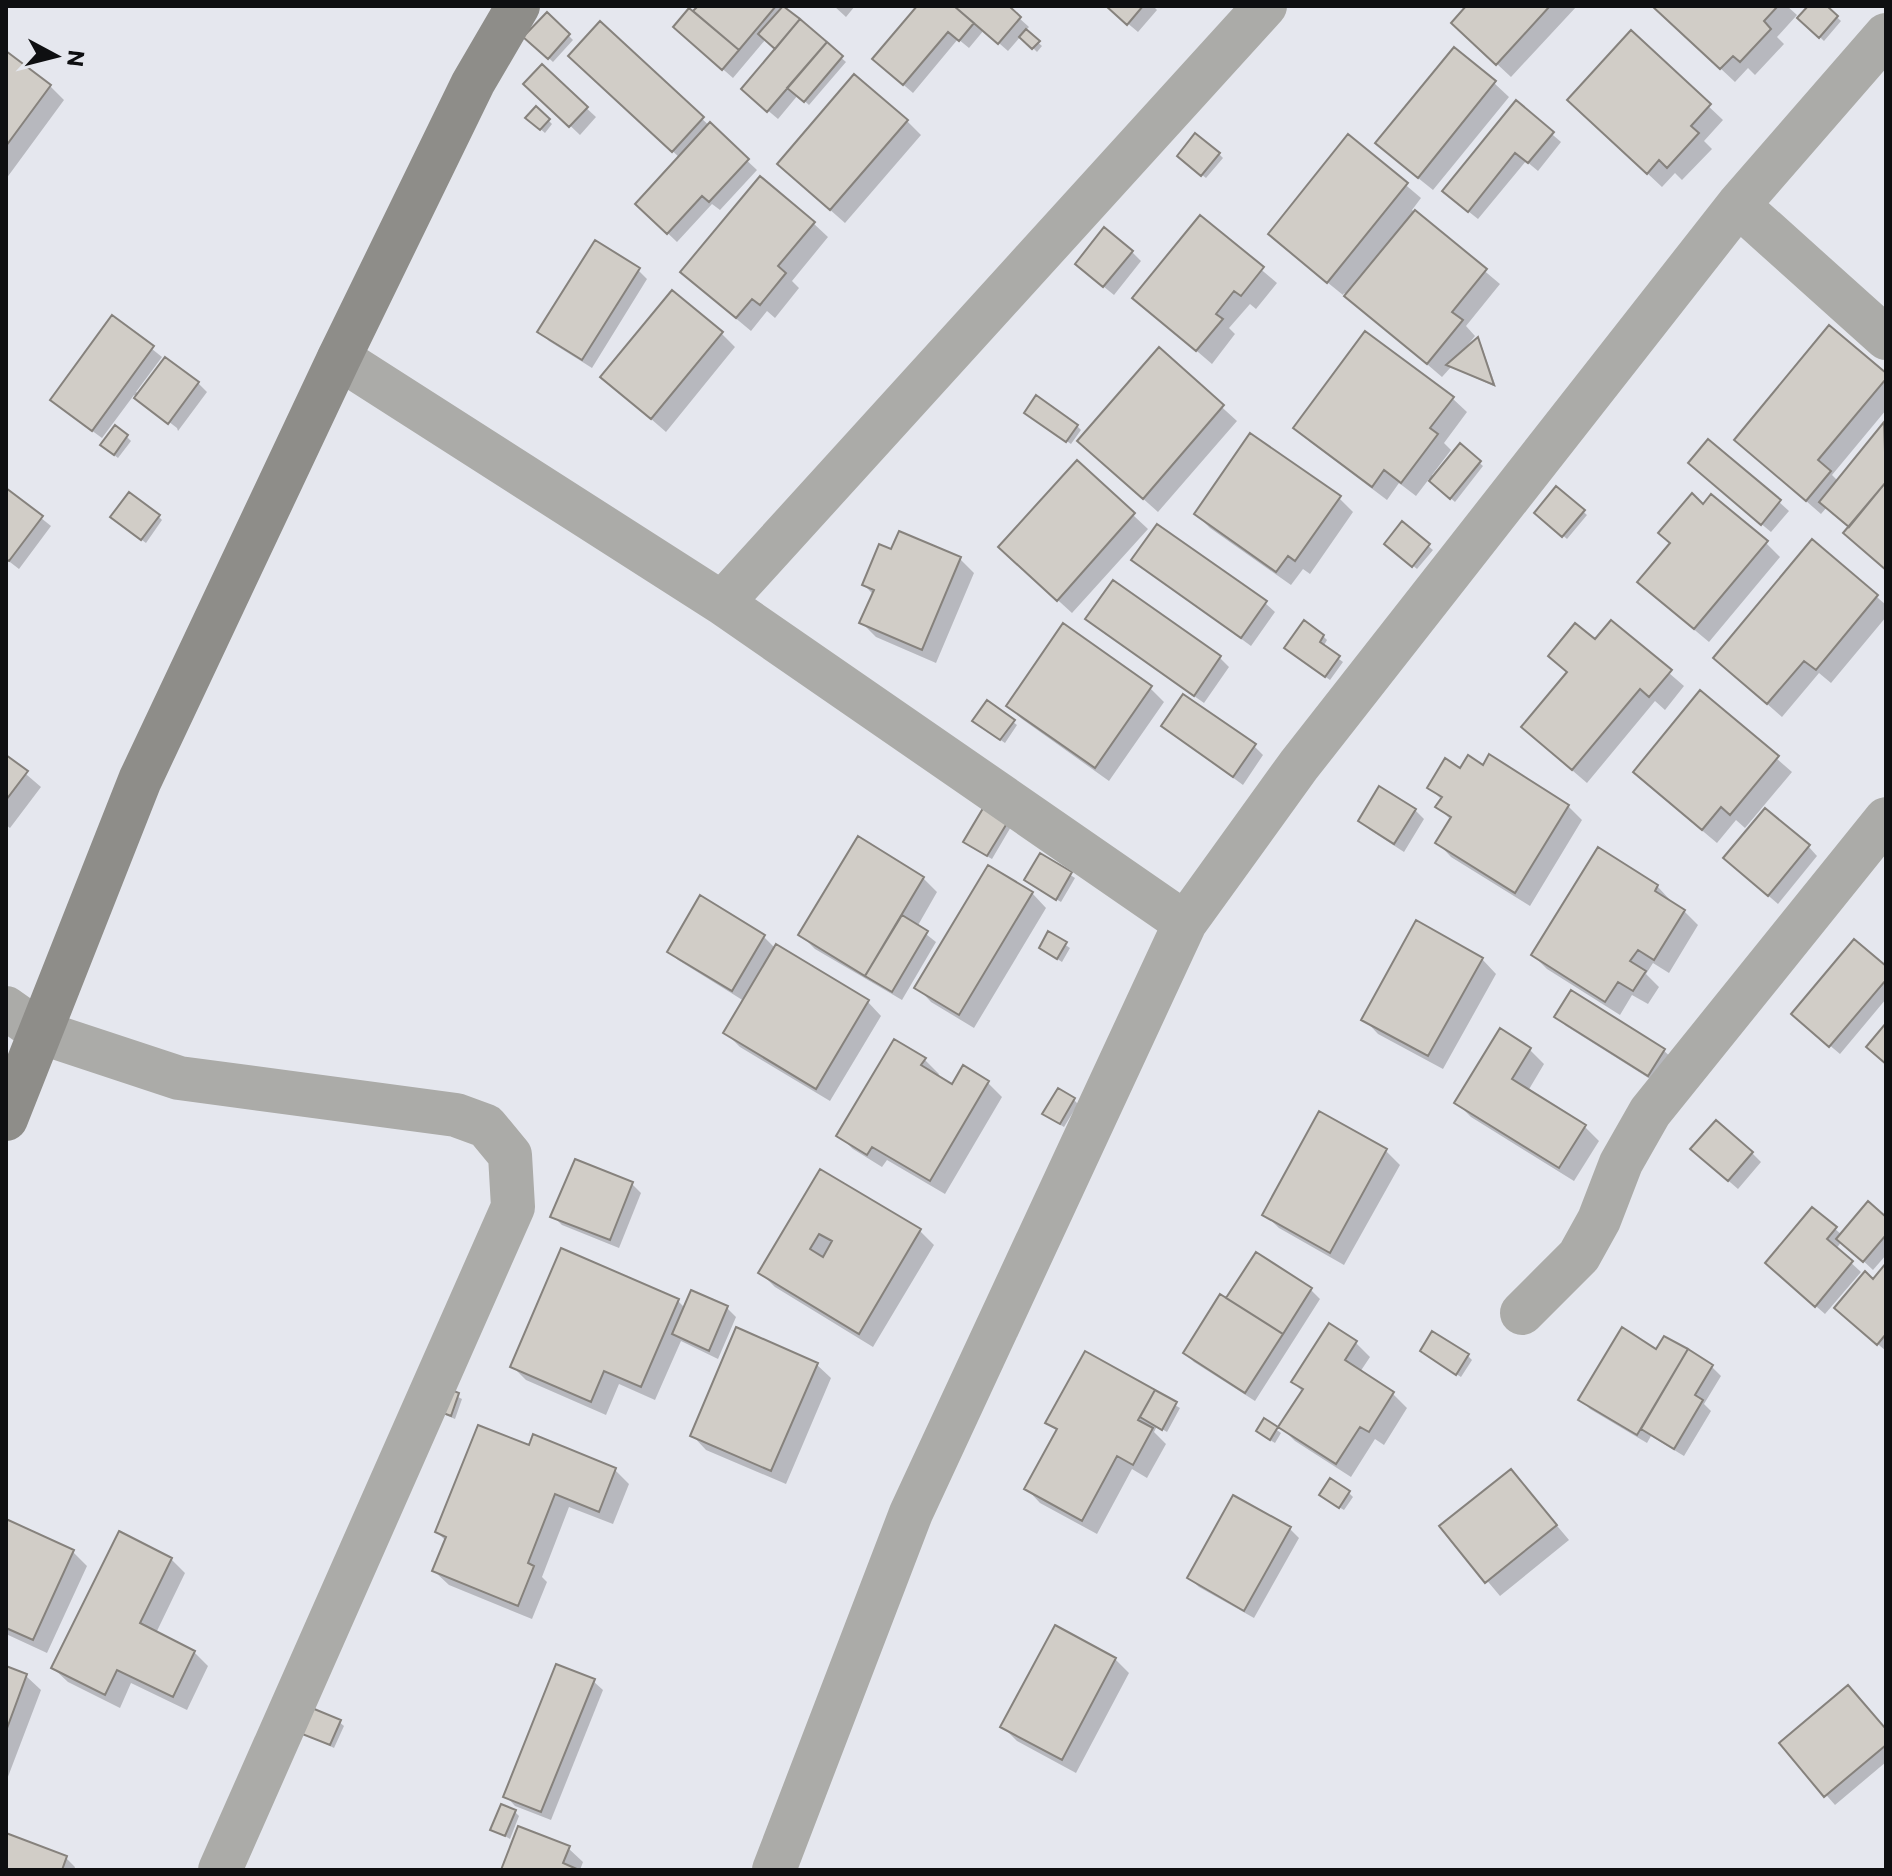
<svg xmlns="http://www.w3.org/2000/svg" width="1892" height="1876" font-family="Commissioner,sans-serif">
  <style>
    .shadow { fill: #0003 }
    .building { fill: #d1cdc7; stroke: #86827d; stroke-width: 2; fill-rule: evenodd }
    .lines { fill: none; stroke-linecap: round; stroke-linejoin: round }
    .street { stroke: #ababa8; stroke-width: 44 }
    .secondary { stroke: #8e8d89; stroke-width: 44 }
  </style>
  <rect width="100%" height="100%" fill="#e5e7ee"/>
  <!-- shadow -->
  <path class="shadow" d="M700,6l84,2 62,54 -37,43 -11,-10 -20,24 -25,-21 24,-49 -11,-10 -33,39 -48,-42 9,-22z
    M834,6h21l-9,11z
    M919,6h87l23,21 -4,4 17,15 -5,6 -16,-16 -13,15 -24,-21 -15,18 -11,-9 -45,54 -29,-25z
    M1107,6h46l4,4 -19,22z
    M1469,6h108l-66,71 -43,-40z
    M1654,6h133l10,9 -20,22 7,7 -29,31 -7,-7 -13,14z
    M1810,6h15l16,15 -17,20 -24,-23z
    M547,14l26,26 -20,22 -27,-25z
    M600,24l157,146 -37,40 -8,-6 -35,38 -40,-38 43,-46 -95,-88z
    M1631,33l92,87 -19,21 8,8 -30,31 -7,-7 -13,14 -78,-73z
    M6,54l44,32 14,14 -58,79z
    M542,67l54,50 -16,18 -54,-51z
    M1494,83l15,14 -76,93 -41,-33z
    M1516,103l45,39 -23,29 -12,-10 -48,58 -24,-19z
    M536,108l16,16 -7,9 -17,-15z
    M907,121l14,14 -76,88 -51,-45z
    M1349,137l72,61 -9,12 88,74 -34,42 9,10 -8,10 2,2 8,-8 4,4 15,43 -45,-20 -9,10 -98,-84 -1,2 -58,-47z
    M1219,154l4,4 -17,20 -23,-18z
    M1200,218l77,65 -21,26 -6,-5 -21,24 6,6 -23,30 -77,-66z
    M813,223l15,14 -36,44 7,7 -24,30 -8,-7 -16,20 -54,-45z
    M1132,252l9,9 -27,34 -27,-22z
    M638,270l9,9 -55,89 -43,-27 -9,-9z
    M112,317l50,40 -26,35 4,2 58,-11 9,9 -29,39 -1,-3 -43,-33 -32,43 -40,-29z
    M721,333l14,14 -69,85 -63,-55z
    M1159,350l78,71 -79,91 -64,-57z
    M1886,375v35l-54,65 6,6 48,-55v144l-40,-37 4,-5 -23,-21 -6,7 -85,-74z
    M1452,398l15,14 -23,31 7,7 -19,25 3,2 25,-31 23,20 -28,36 -26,-23 -13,17 -17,-13 -12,17 -77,-58 -14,-14z
    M1030,416l47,10 4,4 -10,14z
    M127,437l4,4 -13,17 -12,-9z
    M1077,463l71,66 -76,84 -57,-52z
    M1699,472l80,30 10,9 -18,21z
    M1557,489l30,26 -20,24 -30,-26z
    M6,490l45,36 -32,43 -13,-10z
    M1339,498l14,14 -43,62 -7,-5 -12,16 -81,-57 -14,-14z
    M1703,506l63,37 14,14 -71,85 -55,-46 18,-52z
    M158,516l4,4 -16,23 -30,-22z
    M1402,524l31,26 -16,19 -27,-22z
    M1813,541l73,64v12l-55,66 -12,-10 -37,44 -67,-59z
    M892,552l68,7 14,14 -38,90 -60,-26 -14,-14 12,-28 -10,-10z
    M1134,560l131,43 10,9 -24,34z
    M1113,582l107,76 9,9 -25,36 -107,-75 -9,-9z
    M1611,623l73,63 -19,24 -10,-9 -68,82 -49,-42 57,-99z
    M1323,636l4,4 -4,7 20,15 -13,18 -40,-28z
    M1150,688l14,14 -55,79 -87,-62 -14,-14z
    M1701,693l91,79 -47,56 -9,-8 -19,23 -68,-57z
    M1013,722l4,3 -12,18 -26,-18z
    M1163,726l91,20 9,9 -20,30z
    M6,757l35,30 -31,41 -4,-3z
    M1460,770l108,36 14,14 -52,86 -79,-49 -14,-15 14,-22 -13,-13 4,-7 -13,-13z
    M985,808l27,17 -20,34 -23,-13z
    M1415,810l9,9 -20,33 -34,-22 -10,-9z
    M1808,846l9,10 -39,48 -43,-37z
    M1041,856l34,22 -14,24 -30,-18z
    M923,878l14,14 -20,35 19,15 -34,58 -87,-51 -14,-14z
    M1657,886l14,15 -1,1 14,9 14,14 -29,48 -16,-10 -7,11 13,13 -11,17 -16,-9 -12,20 -73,-46 -14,-14z
    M1032,893l14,15 -72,120 -43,-26 -14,-15z
    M701,898l63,39 12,12 91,52 14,15 -51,85 -90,-54 -15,-15 19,-31 -66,-41 -9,-9z
    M1049,934l21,14 -8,14 -17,-11z
    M1482,959l14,15 -53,95 -65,-35 -14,-15z
    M1886,969v30l-46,55 -37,-31z
    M1557,1017l106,33 10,9 -15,25 -92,-58z
    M1501,1031l29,19 14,14 -16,27 57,36 14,14 -25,40 -103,-64 -14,-14z
    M894,1042l31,18 14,14 -2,3 16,10 11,-19 24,15 14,14 -57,97 -58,-34 -5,7 -29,-18 -15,-14z
    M1074,1100l4,4 -14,23 -15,-9z
    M1386,1151l14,14 -56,100 -65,-37 -15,-14z
    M1752,1153l9,9 -23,27 -36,-31z
    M576,1161l56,23 9,9 -22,55 -57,-23 -9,-9z
    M821,1171l99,60 14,14 -61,102 -98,-60 -14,-14z
    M1812,1209l30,26 44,-16v36l-13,15 -31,-29 -6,8 25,23 -36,42 -48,-42z
    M1886,1266v85l-40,-34z
    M1311,1290l9,9 -65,102 -61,-39 -9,-9 42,-52z
    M678,1301l7,7h42l9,9 -18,42 -37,-18 -26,59 -36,-16 -13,31 -80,-35 -14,-14z
    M1665,1338l47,29 9,9 -17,28 7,7 -27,45 -33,-20 -4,7 -57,-34 -9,-9 76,-49z
    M1356,1343l14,14 -10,15 33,22 14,14 -23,37 -9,-6 -24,38 -56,-36 -14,-14 22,-35 -10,-10z
    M1085,1354l95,54 -13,24 -10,-6 -3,6 12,12 -19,34 -15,-9 -35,65 -57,-31 -14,-15 32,-56 -10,-10z
    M1426,1355l42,1 4,4 -11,17z
    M816,1364l15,14 -45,106 -80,-34 -14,-15z
    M440,1388l22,11 -7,20 -19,-8z
    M1264,1421l17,12 -6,10 -13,-8z
    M531,1448l84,22 14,14 -16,40 -44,-17 -27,70 5,5 -15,37 -83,-34 -15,-14 12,-30 -9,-9z
    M1511,1471l58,69 -69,56 -58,-69z
    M1349,1493l4,4 -9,13 -19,-11z
    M6,1521l67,31 14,14 -40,87 -41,-19z
    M1290,1529l9,9 -45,80 -55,-31 -10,-9z
    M171,1559l14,14 -29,60 38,19 14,14 -21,44 -56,-27 -11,25 -52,-26 -15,-14z
    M1115,1659l14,14 -53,100 -59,-32 -14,-14z
    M6,1668l20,8 15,14 -35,92z
    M593,1681l10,9 -52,130 -36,-14 -9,-10z
    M339,1722l5,4 -10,22 -34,-17z
    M1886,1731v31l-51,43 -53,-61z
    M515,1812l4,4 -9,23 -17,-10z
    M6,1836l60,22 9,9 -1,3h-68z
    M568,1848l15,14 -3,8h-77z"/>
  <!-- building -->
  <path class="building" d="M698,6h78l-37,44 -46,-39z
    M783,6l17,13 -25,30 -17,-15z
    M917,6h37l20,17 -15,18 -11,-9 -45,53 -31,-26z
    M954,6h55l12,11 -23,27z
    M1106,6h37l-16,19z
    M1466,6h84l-54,59 -45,-42z
    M1652,6h126l-14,15 7,8 -31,33 -7,-6 -13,13z
    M1808,6h19l11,10 -19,22 -22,-20z
    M689,8l50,42 -17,20 -49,-43z
    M547,12l23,22 -22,25 -25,-22z
    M800,19l27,23 -60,70 -26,-23z
    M600,21l104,96 -32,35 -104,-96z
    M1026,29l14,12 -8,8 -13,-12z
    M1631,30l80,74 -20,22 8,7 -32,35 -8,-8 -12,14 -80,-74z
    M827,42l16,14 -39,46 -17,-14z
    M1454,47l42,34 -78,97 -43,-35z
    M6,51l45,34 -45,61z
    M542,64l46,43 -19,20 -46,-43z
    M854,74l54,46 -78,90 -53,-46z
    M1516,100l38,32 -26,31 -13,-10 -47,59 -26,-21z
    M536,106l14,13 -10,11 -15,-12z
    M710,122l39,37 -40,43 -7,-6 -35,38 -32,-30z
    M1195,133l25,20 -19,23 -24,-20z
    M1348,134l60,49 -81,100 -59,-49z
    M760,176l55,46 -37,44 8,7 -26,32 -8,-6 -16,19 -56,-46z
    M1415,210l72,59 -35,43 11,8 -36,44 -83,-68z
    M1200,215l64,52 -23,29 -7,-5 -18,23 7,5 -27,32 -64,-53z
    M1104,227l29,24 -30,36 -28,-23z
    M595,240l45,28 -58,92 -45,-28z
    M672,290l51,42 -72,87 -51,-42z
    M112,315l42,31 -62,85 -42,-31z
    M1829,325l57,48v6l-68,81 13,11 -25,30 -72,-61z
    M1365,331l89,66 -24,31 8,6 -37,49 -17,-13 -12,17 -79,-59z
    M1478,337l16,48 -48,-20z
    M1159,347l65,58 -81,94 -66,-58z
    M165,357l34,25 -31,42 -34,-26z
    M1036,395l42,30 -12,17 -42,-29z
    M1884,422l2,60 -37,45 -30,-25z
    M115,425l13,10 -14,20 -14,-10z
    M1250,433l91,63 -46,65 -7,-5 -12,16 -82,-58z
    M1708,439l73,61 -20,25 -73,-62z
    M1460,443l21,18 -31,38 -21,-18z
    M1077,460l58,53 -78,88 -59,-54z
    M1886,482v88l-43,-37z
    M1556,486l29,24 -23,27 -28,-24z
    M6,488l37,28 -34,45 -3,-2z
    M129,492l31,23 -19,25 -31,-23z
    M1692,493l11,11 8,-10 57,47 -74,88 -57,-47 33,-39 -12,-10z
    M1402,521l28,23 -18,23 -28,-23z
    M1157,524l110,77 -26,37 -110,-78z
    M899,531l62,26 -39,93 -63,-27 15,-33 -12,-5 17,-41 12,5z
    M1812,539l66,56 -62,75 -12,-9 -37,43 -54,-46z
    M1113,580l108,76 -27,40 -109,-77z
    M1304,620l20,15 -4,7 20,14 -15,21 -41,-29z
    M1611,620l61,50 -23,27 -9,-8 -68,81 -51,-43 46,-55 -19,-16 27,-33 20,16z
    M1063,623l89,63 -57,82 -89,-62z
    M1700,690l79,66 -49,59 -9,-8 -19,23 -69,-58z
    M1183,694l73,50 -23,33 -72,-51z
    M987,700l28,20 -15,20 -28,-19z
    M1489,754l80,51 -54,88 -80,-50 16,-26 -16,-10 7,-10 -15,-9 18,-30 15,10 8,-13 15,10z
    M6,755l22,16 -22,29z
    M1379,786l37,23 -22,35 -36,-23z
    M985,805l24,15 -22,36 -24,-14z
    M1765,808l45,37 -42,51 -45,-38z
    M858,836l66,41 -59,99 -67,-41z
    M1598,847l60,38 -3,6 30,19 -31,50 -16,-10 -8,11 16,10 -13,20 -15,-9 -13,20 -74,-47z
    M1040,853l32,19 -16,28 -32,-20z
    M988,865l45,27 -74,123 -45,-27z
    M700,895l65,40 -33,56 -65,-39z
    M902,915l26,16 -36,61 -27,-16z
    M1416,920l67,38 -55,98 -67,-36z
    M1048,931l19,11 -10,17 -18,-11z
    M1854,939l32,27v14l-57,67 -38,-33z
    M776,944l93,56 -53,89 -93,-56z
    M1571,990l94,59 -17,27 -94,-59z
    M1886,1023v41l-20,-17z
    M1500,1028l31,20 -19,31 74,46 -27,43 -105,-65z
    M894,1039l32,19 -5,7 31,19 11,-19 26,16 -59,100 -58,-34 -5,8 -31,-19z
    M1058,1088l17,10 -15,26 -18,-10z
    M1319,1111l68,38 -57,104 -68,-38z
    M1716,1120l37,32 -25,29 -38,-32z
    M575,1159l58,23 -23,58 -60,-23z
    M820,1169l101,60 -62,105 -101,-61zM819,1234l13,7 -9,16 -13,-8z
    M1868,1201l18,16v18l-23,27 -27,-23z
    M1812,1207l25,20 -10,12 26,22 -38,46 -50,-44z
    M561,1248l118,51 -38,88 -37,-16 -13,31 -81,-35z
    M1256,1252l56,36 -29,46 -57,-36z
    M1886,1263v71l-9,11 -43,-37 31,-37 8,8z
    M691,1290l37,16 -19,45 -37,-17z
    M1220,1294l63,40 -38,59 -62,-40z
    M1329,1323l28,18 -12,19 49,32 -25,40 -9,-5 -24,37 -58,-37 25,-38 -12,-7z
    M736,1327l82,36 -47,108 -81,-35z
    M1622,1327l34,22 8,-13 24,13 -51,86 -59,-35z
    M1432,1331l37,23 -13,21 -36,-24z
    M1688,1349l25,16 -18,30 8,5 -29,49 -33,-20z
    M1085,1351l70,39 -17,30 15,8 -20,37 -16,-9 -35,65 -58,-32 33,-60 -12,-6z
    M439,1385l20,8 -8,23 -21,-8z
    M1155,1390l22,12 -15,28 -22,-13z
    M1264,1418l14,9 -8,13 -14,-9z
    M478,1425l51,20 4,-11 83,34 -17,44 -44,-18 -27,69 6,3 -16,40 -86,-35 14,-34 -11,-5z
    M1511,1469l46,56 -72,58 -46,-57z
    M1330,1478l20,13 -11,17 -20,-13z
    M1233,1495l58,32 -47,84 -57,-33z
    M6,1519l68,31 -41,90 -27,-12z
    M119,1531l53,27 -32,65 55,28 -22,46 -56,-27 -12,25 -54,-27z
    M1055,1625l61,33 -54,102 -62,-33z
    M556,1664l39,15 -54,133 -38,-15z
    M6,1666l21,8 -21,57z
    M1848,1685l38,44v16l-62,52 -45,-54z
    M307,1706l34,14 -11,25 -33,-13z
    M501,1804l15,6 -11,26 -15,-6z
    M518,1826l52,20 -7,17 16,7h-78z
    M6,1833l61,23 -5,14h-56z"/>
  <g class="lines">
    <!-- street -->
    <path class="street" d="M1738,205l148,133
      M339,358l383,245 463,320
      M722,603l543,-597
      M6,1008l34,24 139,46 277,37 30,11 24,29 3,52 -293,663
      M1522,1313l57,-57 20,-36 22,-57 29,-51 236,-293
      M774,1870l137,-357 274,-590 114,-158 439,-560 148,-170"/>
    <!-- secondary -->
    <path class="secondary" d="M6,1119l134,-339 199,-422 134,-275 45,-77"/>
  </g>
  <!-- border -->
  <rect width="1892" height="1876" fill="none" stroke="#0e0f11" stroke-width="16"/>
  <!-- north arrow -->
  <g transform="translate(56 56) rotate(97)" stroke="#e5e7ee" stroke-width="6" paint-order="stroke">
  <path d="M0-6L14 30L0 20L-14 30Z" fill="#0e0f11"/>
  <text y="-12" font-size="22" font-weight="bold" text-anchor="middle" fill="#0e0f11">N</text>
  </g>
</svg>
